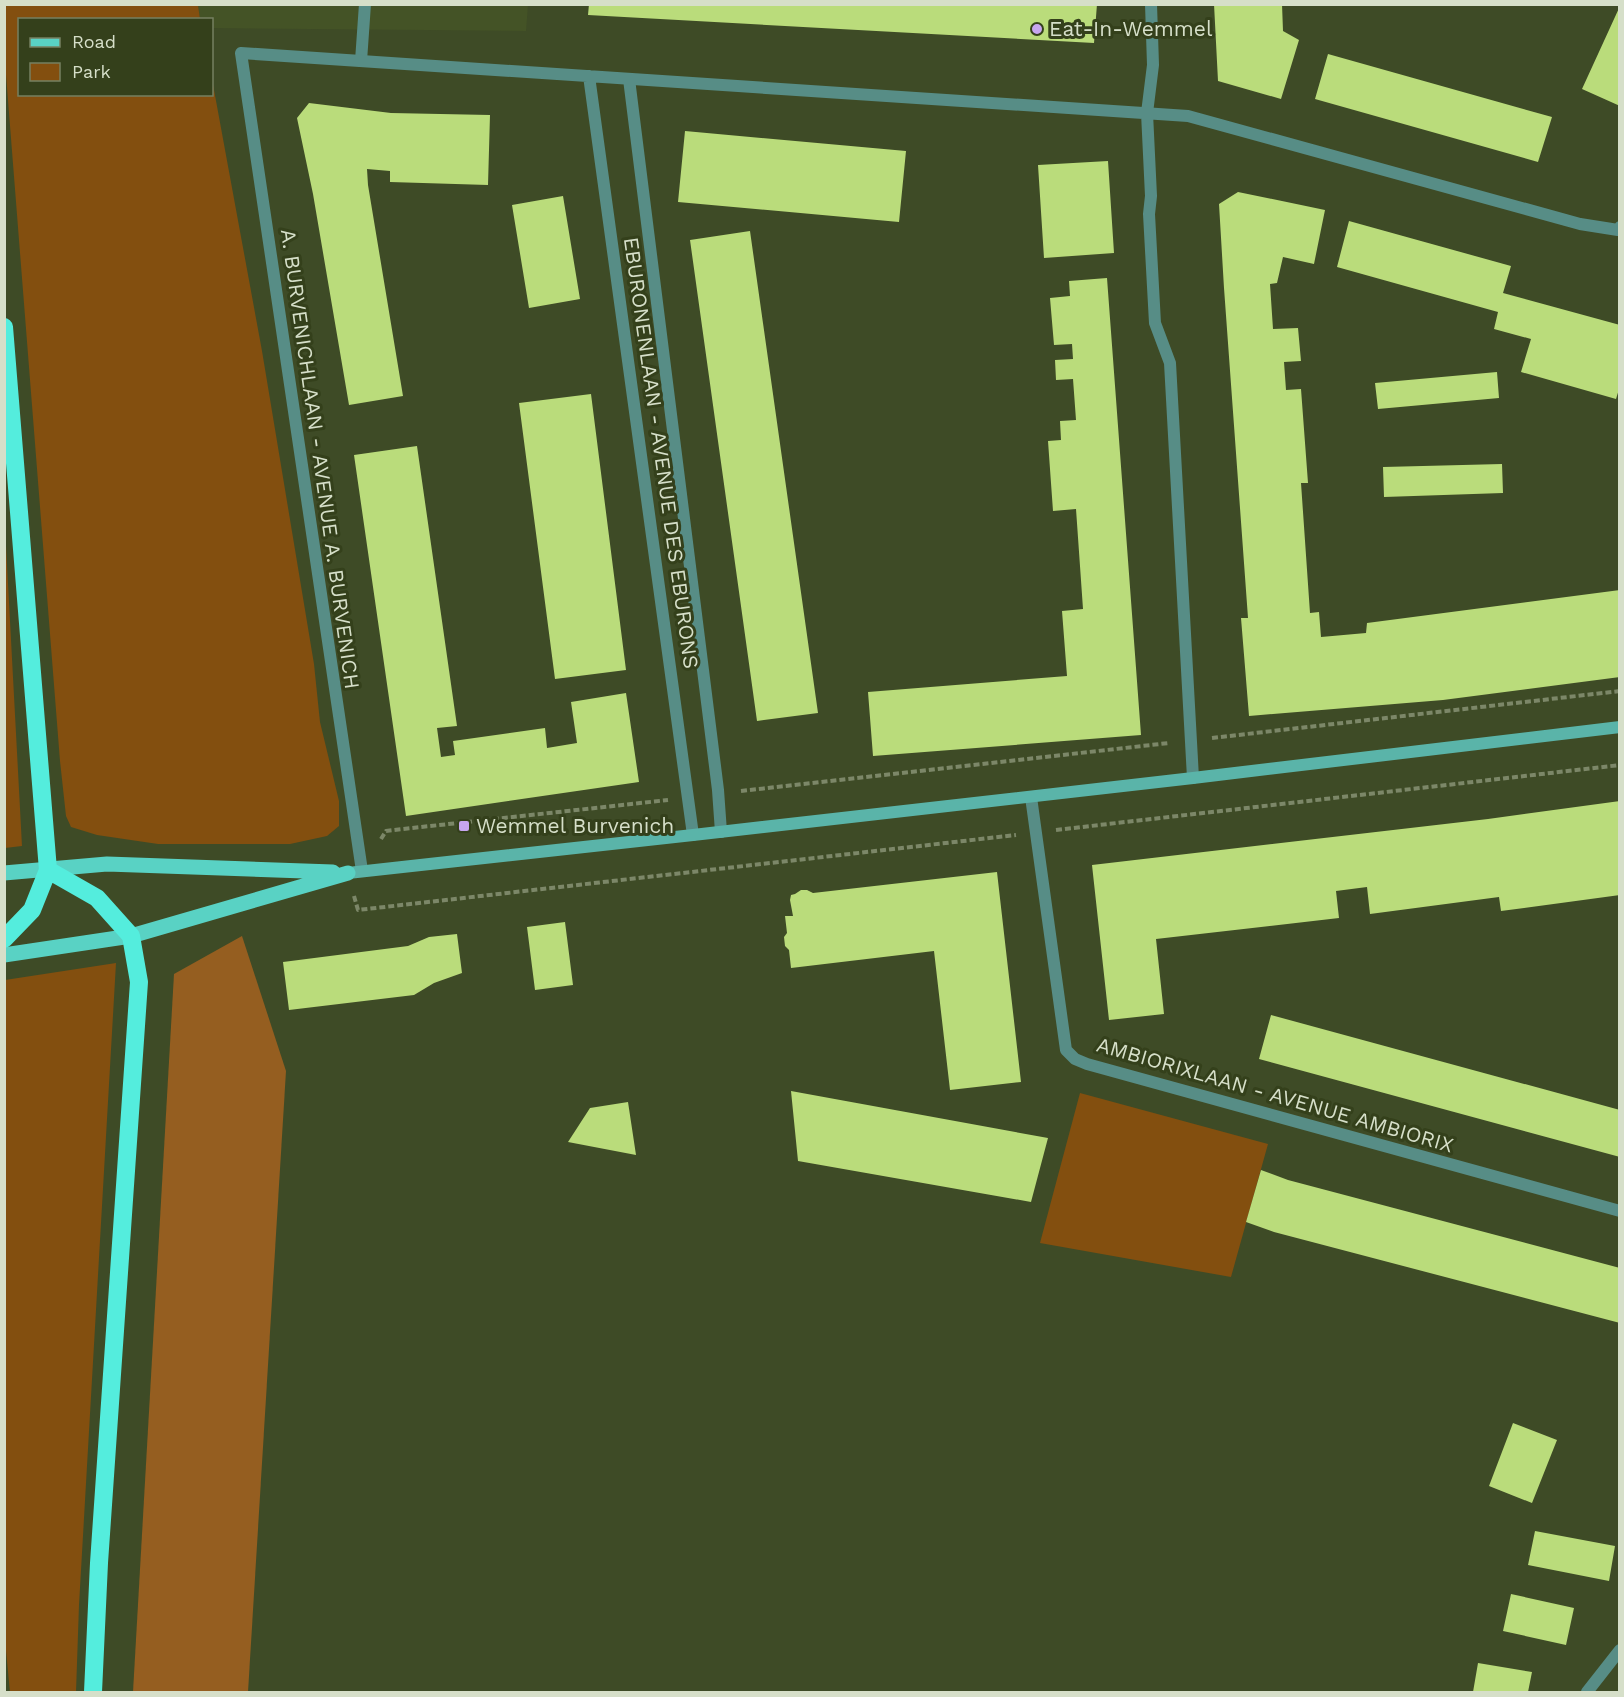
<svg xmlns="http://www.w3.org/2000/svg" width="1624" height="1697" font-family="'Work Sans',sans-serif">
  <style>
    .built { fill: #445326 }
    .green { fill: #834f0f }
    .forest { fill: #955e20 }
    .building { fill: #badc7b }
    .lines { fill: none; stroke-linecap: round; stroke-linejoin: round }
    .path { stroke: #7c8768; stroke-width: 4; stroke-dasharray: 6 3; stroke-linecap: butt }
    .lane { stroke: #578d86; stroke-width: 12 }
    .street { stroke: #578d86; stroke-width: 12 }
    .secondary { stroke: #5ab4a9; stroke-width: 12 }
    .primary { stroke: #59d2c4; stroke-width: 15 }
    .highway { stroke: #54eddd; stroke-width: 18 }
    .poi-dot { fill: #c7a6ef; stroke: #34401b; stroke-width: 2 }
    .labels { text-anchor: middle; stroke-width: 6; stroke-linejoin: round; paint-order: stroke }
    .poi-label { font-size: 21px; fill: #d6dfc9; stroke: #34401b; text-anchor: start }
    .street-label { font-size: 21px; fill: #d6dfc9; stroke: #34401b }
  </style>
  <rect width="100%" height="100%" fill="#3e4b26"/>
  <!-- built -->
  <path class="built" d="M198,5h330l-2,26 -314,-3v-8l-12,-1z"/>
  <!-- green -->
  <path class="green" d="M4,5h194l2,14 -180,1v74h192v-15l50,272 52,313 6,58 19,79v25l-12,10 -37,8h-132l-61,-9 -26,-8 -5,-11 -6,-55 -55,-699z
    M5,527l17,319 -17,2h-1z
    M116,963l-37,642 -3,87h-66l-6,-62 1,-650z
    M1080,1093l188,51 -37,133 -191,-34z"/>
  <!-- forest -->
  <path class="forest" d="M242,936l44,135 -38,621h-115l41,-718z"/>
  <!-- building -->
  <path class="building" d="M589,4h508l-3,39 -506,-28z
    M1214,4h68l1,27 16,9 -18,59 -63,-18z
    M1620,6v100l-38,-17z
    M1328,54l224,63 -14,45 -223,-63z
    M309,103l82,10 99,2 -2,70 -98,-3v-11l-23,-2 1,16 35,211 -54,9 -36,-211 -16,-76z
    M685,131l221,20 -7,71 -221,-20z
    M1108,161l6,92 -70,5 -6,-93z
    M1238,192l87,18 -11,54 -31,-7 -6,26 -7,1 3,45 25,-1 3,33 -17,1 2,28 15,-1 7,94h-7l9,130 9,-1 2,25 45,-4 1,-10 253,-33v87l-177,23 -194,16 -8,-98h7l-24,-330 -5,-84z
    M563,196l17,103 -51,9 -17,-103z
    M1349,221l162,45 -8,27 117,32v61l-4,13 -95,-27 10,-33 -37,-10 4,-17 -161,-45z
    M750,231l68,482 -61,8 -67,-481z
    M1107,278l34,457 -268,21 -5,-64 199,-16 -5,-65 21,-2 -7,-100 -23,2 -5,-70 13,-1 -1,-19 16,-1 -3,-41 -17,1 -1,-20 18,-1 -1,-15 -18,1 -4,-47 20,-2 -1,-15z
    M1497,372l2,26 -121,11 -3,-26z
    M591,394l35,276 -71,9 -36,-276z
    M417,446l40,280 -20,2 4,29 14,-2 -2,-14 92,-13 2,20 30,-5 -6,-41 55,-9 13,89 -233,34 -52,-361z
    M1502,464l1,29 -119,4 -1,-30z
    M1620,801v94l-119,16 -2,-14 -129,17 -3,-27 -31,4 3,27 -183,21 8,75 -55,6 -17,-155 396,-46z
    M997,872l24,210 -71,8 -16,-139 -143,17 -2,-18 -4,-4 -1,-9 3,-4 -2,-17h8l-3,-16 1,-5 4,-1 6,-4h6l6,3z
    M565,922l8,63 -38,5 -8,-63z
    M457,934l5,39 -28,10 -20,12 -125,15 -6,-48 125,-16 21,-9z
    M1271,1015l349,95v47l-361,-98z
    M791,1091l257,47 -17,64 -233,-41z
    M628,1102l8,53 -68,-13 22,-34z
    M1261,1170l27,10 332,88v55l-346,-91 -28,-10z
    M1513,1423l44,17 -25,63 -43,-17z
    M1535,1531l80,15 -6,35 -81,-16z
    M1511,1594l63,14 -8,37 -63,-14z
    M1478,1663l54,9 -4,20h-55z"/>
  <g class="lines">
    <!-- path -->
    <path class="path" d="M1212,738l408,-47
      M741,791l428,-48
      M1056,830l564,-65
      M381,839l5,-8 8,-1 274,-30
      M354,896l4,14 658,-75"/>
    <!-- lane -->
    <path class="lane" d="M361,61l4,-57"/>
    <!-- street -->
    <path class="street" d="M1151,4l2,61 -6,48 4,83 -2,18 6,109 15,40 23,415
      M589,76l104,759
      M629,79l89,711 3,42
      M1031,797l35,253 9,9 12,5 533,147
      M362,871l-121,-818 947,63 392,108 38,6 2,-3
      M1587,1692l33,-42"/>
    <!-- secondary -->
    <path class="secondary" d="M348,873l345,-38 500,-57 427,-51"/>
    <!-- primary -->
    <path class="primary" d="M4,873l103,-9 226,8
      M4,955l127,-19 217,-63"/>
    <!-- highway -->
    <path class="highway" d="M4,327l44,543 -16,40 -28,29
      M48,870l49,28 34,38 8,46 -40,581 -6,129"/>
  </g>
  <!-- markers -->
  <g class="poi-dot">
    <circle cx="1037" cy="29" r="6"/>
    <rect x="458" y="820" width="12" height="12" rx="3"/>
  </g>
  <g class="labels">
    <!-- poi labels -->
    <g class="poi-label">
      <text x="1049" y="36">Eat-In-Wemmel</text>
      <text x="476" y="833">Wemmel Burvenich</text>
    </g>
    <!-- street labels -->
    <g class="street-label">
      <text transform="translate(661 453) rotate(82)" y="7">EBURONENLAAN - AVENUE DES EBURONS</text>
      <text transform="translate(320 459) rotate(82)" y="7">A. BURVENICHLAAN - AVENUE A. BURVENICH</text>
      <text transform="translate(1275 1095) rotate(16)" y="7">AMBIORIXLAAN - AVENUE AMBIORIX</text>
    </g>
  </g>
  <!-- border -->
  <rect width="1624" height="1697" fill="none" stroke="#d6dfc9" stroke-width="12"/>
  <!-- legend -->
  <rect x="18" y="18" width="195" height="78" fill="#34401b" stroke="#758061" stroke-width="1.5"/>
  <rect x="30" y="38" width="30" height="9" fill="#59d2c4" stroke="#758061" stroke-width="1.5"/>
  <text x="72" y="48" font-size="18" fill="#d6dfc9">Road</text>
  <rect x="30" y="63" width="30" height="18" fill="#834f0f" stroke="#758061" stroke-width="1.5"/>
  <text x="72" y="78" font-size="18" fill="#d6dfc9">Park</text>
</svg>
